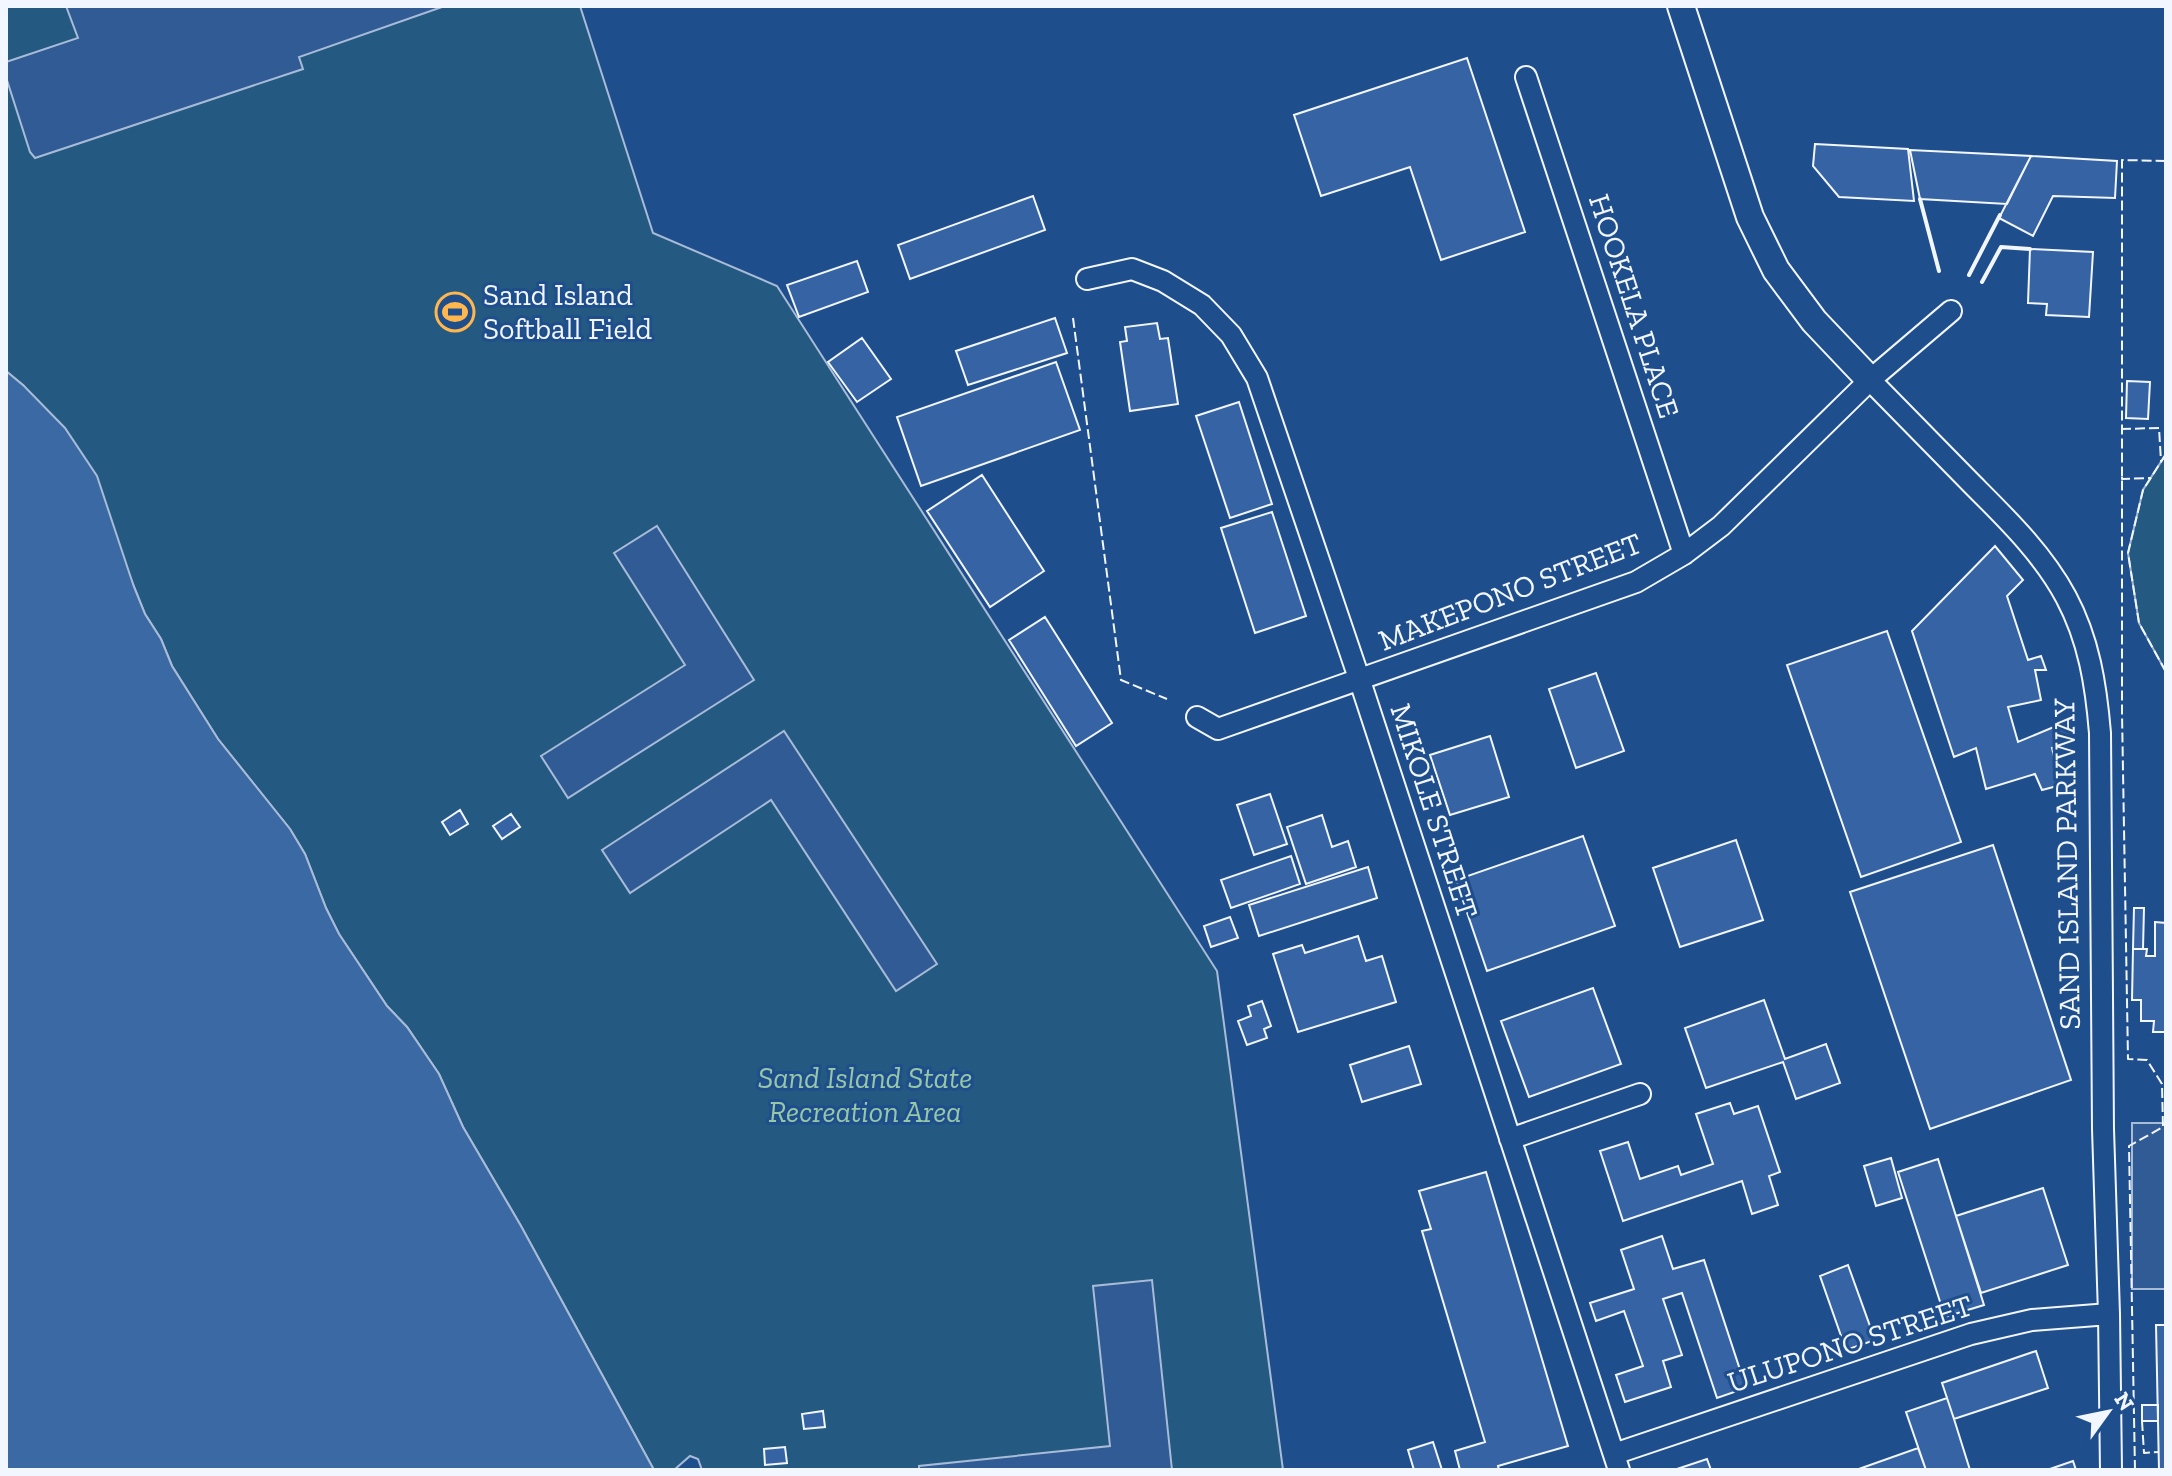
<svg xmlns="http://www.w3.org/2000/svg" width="2172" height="1476" font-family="'Zilla Slab',serif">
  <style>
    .green { fill: #245a82; stroke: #a8bbd7; stroke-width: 2 }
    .parking { fill: #305b95; stroke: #a8bbd7; stroke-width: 2 }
    .water { fill: #3b69a3; stroke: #a8bbd7; stroke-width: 2 }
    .building { fill: #3563a3; stroke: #f2f6ff; stroke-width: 2 }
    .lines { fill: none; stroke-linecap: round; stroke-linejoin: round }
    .minor-casing { stroke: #f2f6ff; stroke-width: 24 }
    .major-casing { stroke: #f2f6ff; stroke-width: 30 }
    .minor { stroke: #1f4e8c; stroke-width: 20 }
    .major { stroke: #1f4e8c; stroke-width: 26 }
    .fence { stroke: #f2f6ff; stroke-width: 2; stroke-dasharray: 10 4; stroke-linecap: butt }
    .wall { stroke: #f2f6ff; stroke-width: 4 }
    .labels { text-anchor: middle; stroke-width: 6; stroke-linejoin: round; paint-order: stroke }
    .poi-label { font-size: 30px; fill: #f2f6ff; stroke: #1f4e8c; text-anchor: start }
    .street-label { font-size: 30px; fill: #f2f6ff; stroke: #1f4e8c }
    .park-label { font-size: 30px; font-style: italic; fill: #97c8a6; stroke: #1f4e8c }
  </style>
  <rect width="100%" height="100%" fill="#1f4e8c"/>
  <!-- green -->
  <path class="green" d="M6,6h574l73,227 124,53 440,685 66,499h-581l-4,-11 -8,-3 -16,14h-20l-133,-244 -58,-99 -24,-53 -32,-47 -20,-21 -48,-72 -13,-26 -21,-54 -15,-25 -72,-90 -46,-73 -11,-27 -16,-25 -22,-55 -99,-173 -18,-15z
    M2166,454v218l-27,-49 -11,-70 15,-63z"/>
  <!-- parking -->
  <path class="parking" d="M66,6h376v1l-143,50 4,12 -268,89 -5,-6 -24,-75v-15l72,-24z
    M657,526l97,154 -186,118 -27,-42 144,-91 -71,-112z
    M784,731l153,233 -41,27 -125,-191 -141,93 -28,-43z
    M2132,1123h34v166h-34z
    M1152,1280l20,190h-253v-4l191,-20 -17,-160z"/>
  <!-- water -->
  <path class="water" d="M6,371l18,15 41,42 32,48 37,111 11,27 16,25 11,27 46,73 72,90 15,25 21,54 13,26 48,72 20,21 32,47 24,53 58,99 133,244h-648z"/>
  <!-- building -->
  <path class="building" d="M1467,58l58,174 -84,28 -31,-93 -89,29 -27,-81z
    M1815,144l93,5 6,52 -75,-4 -26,-31z
    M1910,150l121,6 -24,48 -87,-5z
    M2031,156l86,5 -2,37 -62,-2 -20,40 -34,-18z
    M1033,196l12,34 -135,49 -12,-34z
    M2030,249l63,3 -4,65 -43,-2 1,-11 -19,-1z
    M857,261l11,31 -69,25 -12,-32z
    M1055,318l12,35 -99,32 -12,-34z
    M1157,323l3,16 8,-1 10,66 -48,7 -10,-69 7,-1 -2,-14z
    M862,338l29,41 -34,23 -29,-40z
    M1056,362l24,68 -159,56 -24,-69z
    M2127,381l23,1 -2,37 -22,-1z
    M1239,402l33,102 -42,14 -34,-102z
    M982,475l62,96 -54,36 -63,-96z
    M1272,512l34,104 -51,17 -34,-105z
    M1995,546l28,34 -16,16 21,64 13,-4 5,14h-11l6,30 -33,7 10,35 50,-21 8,19 -24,8 9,37 -19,5 -7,-16 -49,15 -10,-41 -22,9 -42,-126z
    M1045,617l67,106 -36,23 -67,-106z
    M1887,631l74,211 -100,35 -74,-212z
    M1596,673l28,78 -48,17 -27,-79z
    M1490,736l19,61 -59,18 -20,-60z
    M1270,794l17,50 -33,11 -17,-50z
    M460,810l8,14 -18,11 -8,-13z
    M511,814l9,13 -18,12 -9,-13z
    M1322,815l10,32 16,-6 8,26 -50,17 -19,-57z
    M1583,836l32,90 -128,45 -31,-91z
    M1736,840l27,80 -83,27 -27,-79z
    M1993,845l78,235 -141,49 -80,-237z
    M1291,856l9,28 -69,24 -10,-28z
    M1368,867l9,31 -118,38 -10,-31z
    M2134,908h10l-1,41h-10z
    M1230,917l8,21 -27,9 -7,-21z
    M2155,922l11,1v109h-13l1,-11h-13v-21h-9l1,-51h14l-1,7h9z
    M1358,936l8,25 16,-5 14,46 -98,30 -25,-78 29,-9 3,8z
    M1593,988l28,76 -92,33 -28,-76z
    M1764,1000l21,59 41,-15 14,39 -44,16 -13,-37 -77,26 -21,-60z
    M1262,1001l9,25 -7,3 3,9 -20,7 -9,-24 13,-5 -3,-10z
    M1409,1046l12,38 -59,18 -12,-37z
    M1730,1103l4,11 24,-8 22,66 -11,4 9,29 -26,9 -10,-33 -119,40 -23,-70 28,-9 12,37 38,-13 3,9 32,-11 -17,-50z
    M1891,1158l11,40 -26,8 -12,-40z
    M1938,1159l46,146 -39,12 -47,-145z
    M1486,1172l82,274 -70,20 1,4h-39l-5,-19 30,-9 -63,-211 9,-2 -12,-38z
    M2043,1188l25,77 -87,28 -25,-77z
    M1662,1236l11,33 31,-9 42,128 -29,10 -35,-105 -19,6 19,56 -19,6 8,26 -46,15 -9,-27 27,-9 -19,-55 -28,10 -6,-18 44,-14 -13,-39z
    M1848,1265l27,75 -29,10 -26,-74z
    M2156,1325h10v145h-7z
    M2036,1351l12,37 -94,31 -12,-36z
    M1947,1398l7,21 16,51h-44l-20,-58z
    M2142,1405h16v16h-16z
    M823,1411l2,16 -21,2 -2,-15z
    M1433,1442l9,28h-28l-6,-20z
    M785,1447l2,16 -22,2 -1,-16z
    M1918,1448l8,22h-70z
    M1707,1459l4,11h-37z
    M2073,1461l3,9h-29z"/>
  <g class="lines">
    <defs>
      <path id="minor" d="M1526,77l158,477
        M1087,279l45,-10 31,12 39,24 29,30 26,43 103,303 259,789
        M1870,380c34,35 69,70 103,105 34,34 70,69 93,112 23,43 30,88 34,136l3,396 6,185 2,156
        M1197,717l21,12 418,-147 48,-28 37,-28 149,-146 81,-69
        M1510,1139l130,-45
        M1614,1454l357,-120 61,-14 77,-6"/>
      <path id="major" d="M1681,6l69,211 26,53 38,51 56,59"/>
    </defs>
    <!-- minor casing -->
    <use href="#minor" class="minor-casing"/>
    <!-- major casing -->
    <use href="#major" class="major-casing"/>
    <!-- minor -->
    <use href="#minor" class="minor"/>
    <!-- major -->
    <use href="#major" class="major"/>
    <!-- fence -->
    <path class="fence" d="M1073,318l48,362 46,19
      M2121,429l38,-1 2,33
      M2166,454l-23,36 -15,63 11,70 27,49
      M2122,477v2l29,-1
      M2142,1421l2,32 15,-1
      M2135,1470l-6,-324 34,-19 -1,-43 -15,-24 -19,-1 -6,-346v-553l44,1"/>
    <!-- wall -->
    <path class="wall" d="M1920,199l19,72
      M1969,275l31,-60
      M1982,282l19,-35 29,2"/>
  </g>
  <!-- icons -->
  <defs>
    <symbol id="stadium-ring" viewBox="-11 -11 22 22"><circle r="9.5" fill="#1f4e8c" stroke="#ffb74d" stroke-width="1.5"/><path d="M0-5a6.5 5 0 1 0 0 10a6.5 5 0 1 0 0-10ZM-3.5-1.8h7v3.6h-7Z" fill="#ffb74d"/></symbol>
  </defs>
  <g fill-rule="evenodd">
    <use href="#stadium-ring" x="433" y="290" width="44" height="44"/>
  </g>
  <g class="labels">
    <!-- poi labels -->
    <g class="poi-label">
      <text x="483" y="305">Sand Island<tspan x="483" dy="34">Softball Field</tspan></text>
    </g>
    <!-- street labels -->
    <g class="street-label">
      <text transform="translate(1634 306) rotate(72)" y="10">HOOKELA PLACE</text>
      <text transform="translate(1510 592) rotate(-21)" y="10">MAKEPONO STREET</text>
      <text transform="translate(1434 811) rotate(72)" y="10">MIKOLE STREET</text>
      <text transform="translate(2067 864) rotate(-91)" y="10">SAND ISLAND PARKWAY</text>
      <text transform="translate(1850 1344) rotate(-18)" y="10">ULUPONO STREET</text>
    </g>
    <!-- park labels -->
    <g class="park-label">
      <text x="865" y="1088">Sand Island State<tspan x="865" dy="34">Recreation Area</tspan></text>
    </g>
  </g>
  <!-- border -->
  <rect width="2172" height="1476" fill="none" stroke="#f2f6ff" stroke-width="16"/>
  <!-- north arrow -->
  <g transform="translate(2108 1412) rotate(57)" stroke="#1f4e8c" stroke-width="6" paint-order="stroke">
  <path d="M0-6L14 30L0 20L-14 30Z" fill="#f2f6ff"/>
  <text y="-12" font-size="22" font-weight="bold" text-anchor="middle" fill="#f2f6ff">N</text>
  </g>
</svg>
